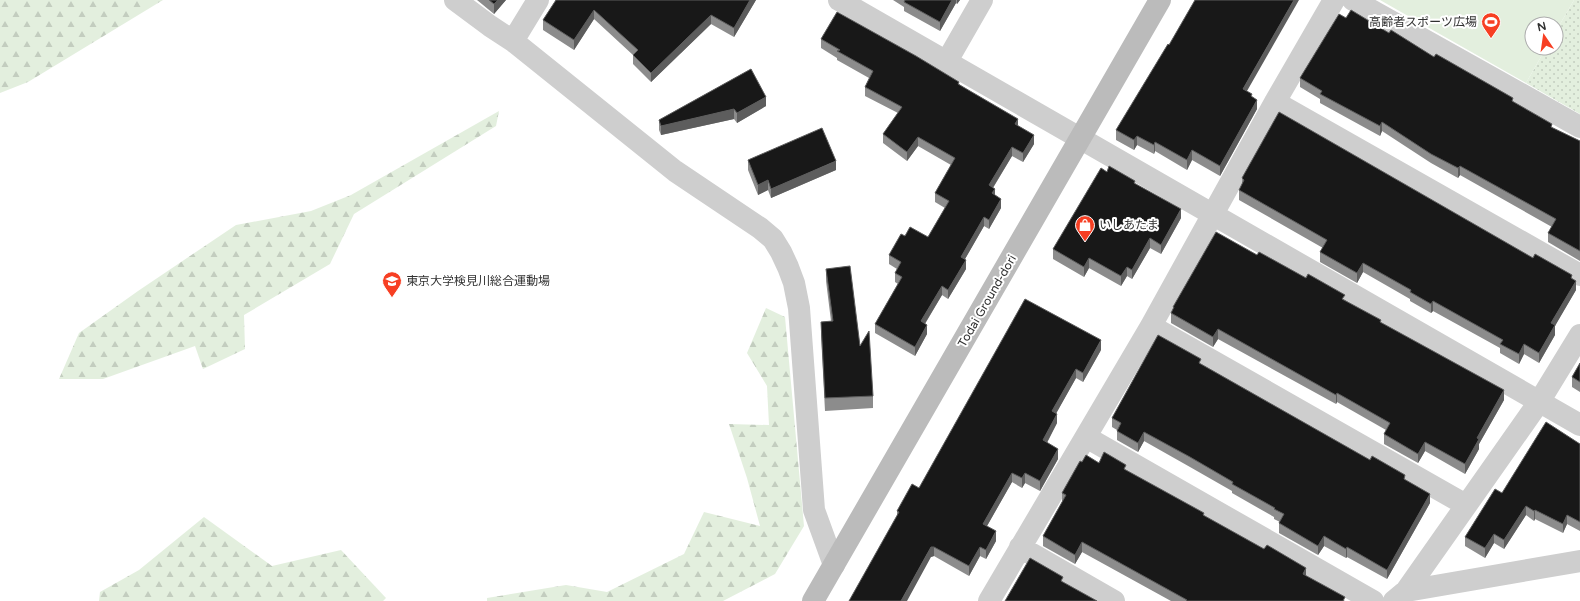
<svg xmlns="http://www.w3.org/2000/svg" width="1580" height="601" font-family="'Varela Round','Noto Sans JP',sans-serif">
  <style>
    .grass { fill: url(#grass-dots) }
    .forest { fill: url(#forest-firs) }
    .pitch { fill: #e3efde }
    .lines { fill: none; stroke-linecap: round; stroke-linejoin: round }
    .street { stroke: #cecece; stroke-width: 22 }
    .secondary { stroke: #bbb; stroke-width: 22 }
    .wall { fill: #8c8c8c }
    .shaded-wall { fill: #5d5d5d }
    .building { fill: #181818; stroke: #5d5d5d }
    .labels { text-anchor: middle; stroke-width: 4; stroke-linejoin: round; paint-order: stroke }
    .poi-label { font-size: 12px; fill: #313131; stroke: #fff; text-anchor: start }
    .street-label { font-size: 12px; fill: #313131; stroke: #fff }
  </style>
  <defs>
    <pattern id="grass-dots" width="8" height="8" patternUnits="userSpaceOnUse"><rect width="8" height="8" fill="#e3efde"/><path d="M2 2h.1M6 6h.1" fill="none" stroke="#c3cdbf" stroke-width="1.8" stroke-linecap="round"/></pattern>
    <pattern id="forest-firs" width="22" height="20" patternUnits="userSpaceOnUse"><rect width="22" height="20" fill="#e3efde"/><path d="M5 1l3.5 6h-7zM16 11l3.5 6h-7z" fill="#c3cdbf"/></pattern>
  </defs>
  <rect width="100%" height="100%" fill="#fff"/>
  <!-- grass -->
  <path class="grass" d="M1574,0h6v114l-54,-31 20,-35h10v-17z"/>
  <!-- forest -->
  <path class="forest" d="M0,0h163l-135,82 -28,11z
    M499,111l-3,15 -142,88 -24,50 -86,51 1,34 -42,20 -8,-23 -92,33h-44l20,-46 59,-42 98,-66 75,-14 40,-16z
    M766,308l19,9 19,209 -29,48 -52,27h-236v-3l79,-13 41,7 77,-38 20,-42 56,14 -13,-48 -18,-54 40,1 -2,-39 -20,-33z
    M204,517l68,49 69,-16 45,48 -3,3h-284l1,-9 39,-22z"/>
  <!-- pitch -->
  <path class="pitch" d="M1380,0h194l-18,31v-7h-24v24h14l-20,35z"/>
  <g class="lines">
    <!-- street -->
    <path class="street" d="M455,0l35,26 23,15 162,130 85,57 13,11 8,13 7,15 6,16 5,25 15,202 20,55
      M839,0l741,425
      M1353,0l227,127
      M513,41l25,-41
      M947,61l35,-61
      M1275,102l305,173
      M1151,326l315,179
      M1086,437l287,164
      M1020,547l94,54
      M1406,591l174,-30
      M989,601l162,-275 124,-224 59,-102
      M1394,601l12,-10 133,-189 41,-67"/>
    <!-- secondary -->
    <path class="secondary" d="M813,601l347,-601"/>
  </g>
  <!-- wall -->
  <path class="wall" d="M477,0h29l-12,14z
    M556,0h200l-22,37 -23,-13 -60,58 -18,-18v-9l-39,-36 -20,31 -31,-20v-10z
    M893,0h67l-3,4 -1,-1 -16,28 -36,-20v-4z
    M1346,18l43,15 45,24 79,45 39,26 28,13v120l-32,-19v-9l4,-6 -92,-52 -2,3 -27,-15 -49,-32 -2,5 -60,-33v-4l-20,-12v-9z
    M821,39l138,45 59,42 16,18 -11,18 -11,-6 -19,32 2,7 6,13 -12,21 -5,-3 -19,33 1,10 -18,30 -6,-4 -17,29 2,10 -12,22 -40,-23v-9l23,-40 -3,-2v-9l2,-4 -8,-5v-9l16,-19 23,1 17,-29 -10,-6v-9l16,-28 -33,-19 -11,15 -24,-18v-9l15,-21 -33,-17v-9l4,-9 -32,-18v-2l-16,-10z
    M751,69l15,37 -29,17 -3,-4 -73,16 -2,-5v-10z
    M1247,91l5,6 5,12 -37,67 -28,-16 -5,10 -32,-19 -1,3 -17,-9 -3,5 -18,-10v-10z
    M748,160l88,10 -65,28 -3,-8 -10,5 -10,-25z
    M1107,172l28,12 46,34 -20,36 -11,-6 -18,31 -5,-3 -6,10 -32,-18 -5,9 -31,-18v-10z
    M1242,178l291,80 39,20 4,12 -21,35v10l-16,28 -15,-9 -5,10 -19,-11v-5l-67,-37 -2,2 -21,-12v-2l-47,-27 -6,11 -37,-21v-10l3,-4 -84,-48v-10l3,-5z
    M1257,255l88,45 159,100 -25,44v5l-14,25 -40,-23 -7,12 -34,-19v-10l2,-4 -49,-28 -1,2 -118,-65 -5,8 -42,-24v-10l2,-4v-2z
    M826,269l34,77 13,50v12l-48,3 -4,-76v-13l10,-1 -5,-40z
    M1101,350l-18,32 -7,-4 -20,35 1,10 -10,20 11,16 -18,32 -15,-8 -3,5 -10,-6 -25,44 9,15 -10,18 -6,-3 -11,20 -35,-20 -3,1 -34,-42v-4l22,-23z
    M1580,363v29l-8,-5v-10z
    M1201,364l204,116 25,23 -43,76 -40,-22 -1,1 -22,-12 -6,9 -39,-22v-10l1,-1 -6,-3v-2l-42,-24v-2l-42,-24 -46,-26 -6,11 -21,-12v-10l-5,-3v-9z
    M1580,444v87l-13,-7 -4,9 -28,-14 -1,2 -8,-6 -22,34 -10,-6 -9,15 -20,-12v-9l37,-44z
    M1082,462l17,1 27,7 180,106 39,25h-174l-89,-49 -7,12 -32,-18v-10l19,-34v-9z"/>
  <!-- shaded-wall -->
  <path class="shaded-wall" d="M498,0h8l-12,14v-10z
    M750,0h6l-22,37v-9z
    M952,0h4v3l-16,28v-9z
    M957,0h3l-3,4z
    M1294,0h5l-56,98v-9z
    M594,10v9l-20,31v-10z
    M711,15v9l-60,58v-9z
    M766,97v9l-29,17v-10z
    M1257,100v9l-37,67v-10z
    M734,109v10l-73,16v-9z
    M1018,119v9l-3,-4z
    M1382,122v9l-2,5v-10z
    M1034,135v9l-11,18v-9z
    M1137,136v9l-3,5v-10z
    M918,137v9l-11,15v-9z
    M1155,142v9l-1,3v-9z
    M1012,147v9l-23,38v-9z
    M1192,150v10l-5,10v-10z
    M836,161v9l-65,28v-9z
    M1460,166v9l-2,3v-10z
    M768,180v10l-10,5v-10z
    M995,189v9l-3,-5z
    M1001,199v9l-12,21v-9z
    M1181,209v9l-20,36v-9z
    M984,217v9l-23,40v-9z
    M1150,238v10l-18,31v-9z
    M1089,258v10l-5,9v-10z
    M966,260v9l-18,30v-9z
    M1363,263v9l-6,11v-10z
    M1127,267v9l-6,10v-10z
    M1576,281v9l-25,43v-10z
    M942,286v9l-21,35v-9z
    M1433,301v10l-2,2v-9z
    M927,325v9l-12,22v-9z
    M1555,325v10l-16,28v-10z
    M1218,329v10l-5,8v-10z
    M1101,340v10l-18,32v-9z
    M1524,344v10l-5,10v-10z
    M1076,369v9l-24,43v-10z
    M1504,390v10l-25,44v5l-14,25v-10l12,-26z
    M1337,393v9l-1,2v-9z
    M1057,414v9l-14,27v-10z
    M1144,432v9l-6,11v-9z
    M1425,442v9l-7,12v-9z
    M1058,449v10l-18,32v-10z
    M1012,473v9l-29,51v-9z
    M1025,473v10l-3,5v-10z
    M1430,494v9l-43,76v-9z
    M1526,506v9l-22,34v-9z
    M1535,510v9l-1,2v-10z
    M1567,515v9l-4,9v-9z
    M996,531v10l-10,18v-9z
    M1494,534v9l-9,15v-10z
    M1324,536v10l-6,9v-9z
    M1082,542v10l-7,12v-9z
    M931,547h3v9l-3,1 -24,44h-6z
    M980,547v9l-11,20v-10z
    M1347,547v10l-1,1v-9z
    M1306,568v9l-3,-3z"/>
  <!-- building -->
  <path class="building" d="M489,0h9l-4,4z
    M556,0h194l-16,28 -23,-13 -60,58 -18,-18 5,-5 -44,-40 -20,30 -31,-20z
    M905,0h47l-12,22 -36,-20z
    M1195,0h99l-51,89 9,5 -1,2 6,4 -37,66 -28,-16 -5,10 -32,-18 -1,3 -17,-9 -3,4 -18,-10 52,-86 1,1z
    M1351,10l38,23 2,-3 43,27 2,-3 77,44 -1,3 40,23 -1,3 29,14v110l-32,-18 8,-14 -96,-53 -2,2 -27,-14 -49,-32 -2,4 -60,-32 2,-3 -22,-13 39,-64 7,4z
    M837,12l79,44 43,26 -1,2 60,35 -3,5 19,11 -11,18 -11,-6 -23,38 6,4 -3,4 9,6 -12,21 -5,-3 -23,40 5,3 -18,30 -6,-4 -21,35 6,4 -12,22 -40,-23 27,-47 -7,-4 6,-11 -12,-7 12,-21 4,2 5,-9 18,10 21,-36 -14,-8 20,-35 -37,-21 -11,15 -24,-18 19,-27 -37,-20 8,-16 -36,-20 3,-1 -19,-11z
    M751,69l15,28 -29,16 -3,-4 -73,17 -2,-6z
    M1279,112l254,146 2,-4 37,21 -1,3 5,3 -25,42 4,2 -16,28 -15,-9 -5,10 -19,-10 3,-4 -70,-39 -2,3 -21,-12 1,-2 -48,-27 -6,10 -37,-21 7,-12 -88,-50 5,-10 -2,-2z
    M822,128l14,33 -65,28 -3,-9 -10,5 -10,-25z
    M1109,166l26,15 -1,2 47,26 -20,36 -11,-7 -18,32 -5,-3 -6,9 -32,-18 -5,9 -31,-18 48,-81 6,4z
    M1216,232l41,23 2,-3 47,26 2,-4 37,21 -3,4 39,21 -1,2 124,68 -27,48 2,1 -14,25 -40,-22 -7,12 -34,-20 6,-11 -53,-30 -1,2 -118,-66 -5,8 -42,-24 3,-6h-1z
    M850,266l10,80 9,-15 4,65 -48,2 -4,-76 12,-1 -7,-52z
    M1025,299l76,41 -18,33 -7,-4 -24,42 5,3 -14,26 15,9 -18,32 -15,-8 -3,5 -10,-5 -29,51 13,7 -10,19 -6,-3 -11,19 -35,-19h-3l-30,54h1h-53l50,-89 -2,-1 15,-27 7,4z
    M1158,335l43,24 -2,4 171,97 2,-4 33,19 -1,4 26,15 -43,76 -40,-23 -1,2 -22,-13 -6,10 -39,-23 5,-9 -10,-5 1,-1 -43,-24 1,-2 -43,-25 -46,-25 -6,11 -21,-12 4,-8 -9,-5z
    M1580,363v19l-8,-5z
    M1546,422l34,22v78l-13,-7 -4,9 -28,-14 -1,1 -8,-5 -22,34 -10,-6 -9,14 -20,-11 30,-48 7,4z
    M1104,452l22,13 -2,4 80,44 -1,2 61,34 3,-4 39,23 -3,6 42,23 -2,4h-157l1,-1 -105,-58 -7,13 -32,-19 23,-41 -4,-2 18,-32 2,1 4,-7 13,8z
    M1030,558l33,19 -2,4 36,20h-92z"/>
  <!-- icons -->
  <defs>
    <symbol id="stadium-pin" viewBox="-11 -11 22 30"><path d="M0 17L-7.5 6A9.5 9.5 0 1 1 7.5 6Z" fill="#f73f23" stroke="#fff"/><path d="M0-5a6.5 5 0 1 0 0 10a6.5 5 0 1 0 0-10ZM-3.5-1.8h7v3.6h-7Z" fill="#fff"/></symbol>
    <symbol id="shop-pin" viewBox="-11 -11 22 30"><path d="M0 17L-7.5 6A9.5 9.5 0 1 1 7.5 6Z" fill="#f73f23" stroke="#fff"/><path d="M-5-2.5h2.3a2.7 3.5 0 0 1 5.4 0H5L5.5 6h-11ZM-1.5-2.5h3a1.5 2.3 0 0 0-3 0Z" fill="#fff"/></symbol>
    <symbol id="university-pin" viewBox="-11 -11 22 30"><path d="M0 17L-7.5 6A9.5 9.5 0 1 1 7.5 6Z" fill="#f73f23" stroke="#fff"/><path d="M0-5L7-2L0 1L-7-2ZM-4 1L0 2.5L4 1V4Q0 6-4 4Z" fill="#fff"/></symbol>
  </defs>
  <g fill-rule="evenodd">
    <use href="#stadium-pin" x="1480" y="11" width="22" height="30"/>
    <use href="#shop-pin" x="1074" y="214" width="22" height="30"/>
    <use href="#university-pin" x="381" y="270" width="22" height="30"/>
  </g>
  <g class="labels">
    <!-- poi labels -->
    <g class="poi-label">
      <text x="1477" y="26" text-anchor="end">高齢者スポーツ広場</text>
      <text x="1099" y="229">いしあたま</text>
      <text x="406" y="285">東京大学検見川総合運動場</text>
    </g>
    <!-- street labels -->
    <g class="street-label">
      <text transform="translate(987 301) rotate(-60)" y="4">Todai Ground-dori</text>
    </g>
  </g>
  <!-- north arrow -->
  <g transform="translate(1544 36) rotate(347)"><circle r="19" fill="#ffffff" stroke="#adadad"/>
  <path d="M0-3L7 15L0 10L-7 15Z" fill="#f73f23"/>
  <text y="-6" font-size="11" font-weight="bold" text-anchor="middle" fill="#313131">N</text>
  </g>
</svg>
